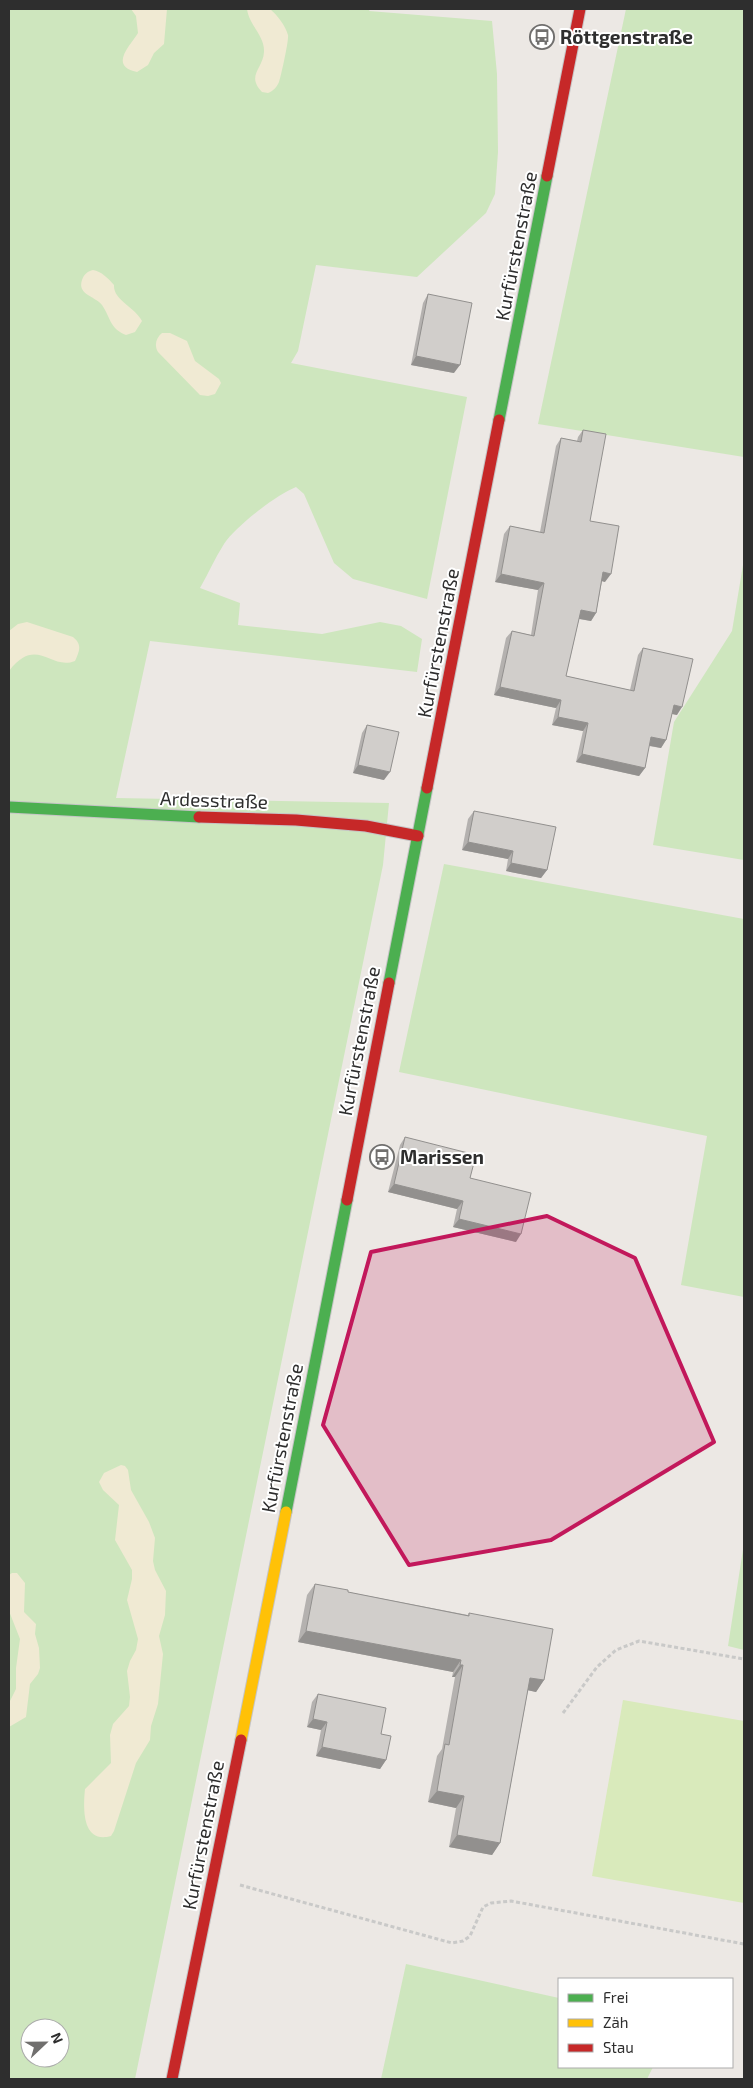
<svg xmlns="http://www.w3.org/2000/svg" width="753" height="2088" font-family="'Exo 2',sans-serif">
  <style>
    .green { fill: #cee6be; fill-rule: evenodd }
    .sand { fill: #f0ead3 }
    .pitch { fill: #d9eabb }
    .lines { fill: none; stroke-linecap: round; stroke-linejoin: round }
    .fast-casing { stroke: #c5c4c5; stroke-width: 13 }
    .slow-casing { stroke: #c5c4c5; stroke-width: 13 }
    .jam-casing { stroke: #c5c4c5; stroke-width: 13 }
    .path { stroke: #c9c9c8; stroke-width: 3; stroke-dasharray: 4 2.5; stroke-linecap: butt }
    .fast { stroke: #4caf50; stroke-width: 11 }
    .slow { stroke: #ffc107; stroke-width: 11 }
    .jam { stroke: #c62828; stroke-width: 11 }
    .wall { fill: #b4b1af }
    .shaded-wall { fill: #92908e }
    .building { fill: #d1cecb; stroke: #92908e }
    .marked { fill: #c2185b; fill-opacity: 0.2; stroke: #c2185b; stroke-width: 4; stroke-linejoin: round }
    .labels { text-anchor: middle; stroke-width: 4; stroke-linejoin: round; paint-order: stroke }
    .poi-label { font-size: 19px; font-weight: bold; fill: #2e2e2e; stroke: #fff; text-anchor: start }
    .street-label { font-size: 19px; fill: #2e2e2e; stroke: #fff }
  </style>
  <rect width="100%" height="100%" fill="#ece8e4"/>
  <!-- green -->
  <path class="green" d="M9,9h361l-1,2 123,10 5,53 1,78 -3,42 -9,19 -69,64 -101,-12 -18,86 -7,12 176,34 -40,202 -74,-20 -19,-16 -30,-69 -8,-7c-20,8 -60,39 -72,57 -9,14 -16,30 -24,44l40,15 -2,22 84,9 58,-12 21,4 21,13 -5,33 -267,-31 -34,157 273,5 -6,62 -248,1214h-126zM30,2028h30v30h-30z
    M626,9h118v448l-206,-33z
    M744,559v301l-91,-15 21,-123 58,-91z
    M444,864l300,55v378l-63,-12 26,-149 -308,-64z
    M744,1543v107l-16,-4z
    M406,1964l153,34v69h94l-6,12h-266z"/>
  <!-- sand -->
  <path class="sand" d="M131,9h36l-3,35 -10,9 -6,12 -11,7c-29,-6 -6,-27 1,-39l-2,-17z
    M247,9h23c8,7 15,16 18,26 1,5 -7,41 -9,47 -2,5 -6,9 -11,11l-6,-1c-16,-17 1,-23 2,-40 1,-16 -15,-27 -17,-43z
    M93,270c8,1 16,9 21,15 -1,15 21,22 28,36l-7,11 -9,3c-17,-7 -15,-17 -24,-30 -7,-9 -25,-10 -20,-25 2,-6 6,-9 11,-10z
    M162,333h8l17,8 8,20 24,18 2,4 -6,11 -7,2 -8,-1 -42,-43c-4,-7 -2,-14 4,-19z
    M27,622l46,15c10,8 6,15 2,24 -25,10 -38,-26 -66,10v-40l9,-7z
    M121,1465l4,1 3,4 3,20 18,32 6,16 -2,23 2,9 11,21 -1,24 -6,21 4,18 -5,50 -7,22 -1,14 -14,23 -22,68 -3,5c-29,8 -28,-27 -26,-47l26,-26 -1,-28 3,-11 16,-18 1,-9 -3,-26 3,-10 6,-11 2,-11 -11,-39 5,-21v-9l-17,-30 4,-35 -16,-15 -4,-8 5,-9z
    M12,1573h5l8,10 -1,29 12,12 -1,10 4,14 1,20 -2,6 -8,10 -4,33 -17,10v-24l7,-14v-21l4,-29 -11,-28v-36z"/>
  <!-- pitch -->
  <path class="pitch" d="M623,1700l121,21v182l-152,-27z"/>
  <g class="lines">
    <defs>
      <path id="fast" d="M499,420l48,-244
        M9,807l190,10
        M389,983l38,-195
        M286,1512l61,-312"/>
      <path id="slow" d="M241,1740l45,-228"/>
      <path id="jam" d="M547,176l33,-167
        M427,788l72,-368
        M199,817l97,3 70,6 52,10
        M347,1200l42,-217
        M172,2079l69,-339"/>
    </defs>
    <!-- fast casing -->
    <use href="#fast" class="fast-casing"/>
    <!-- slow casing -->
    <use href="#slow" class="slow-casing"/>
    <!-- jam casing -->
    <use href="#jam" class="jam-casing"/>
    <!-- path -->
    <path class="path" d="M563,1713l34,-46 19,-17 23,-9 105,18
      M240,1885l212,58 11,-2 7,-5 13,-29 8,-4 20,-2 233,43"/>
    <!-- fast -->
    <use href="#fast" class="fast"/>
    <!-- slow -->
    <use href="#slow" class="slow"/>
    <!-- jam -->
    <use href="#jam" class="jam"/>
  </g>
  <!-- wall -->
  <path class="wall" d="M428,294l26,79 -43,-8 12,-62z
    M583,430l7,91 15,61 -3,-1 -6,32 -5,8 -12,-2 -13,57 64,14 8,-35 5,-7 34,67 -5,-1 -6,26 -5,8 -12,-2 -4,22 -6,8 -63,-14 7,-31 -31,-6 4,-17 -62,-13 12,-57 6,-7 19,4 7,-45 -43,-8 9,-48 6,-8 30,6 16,-86 5,-8 16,3 1,-4z
    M367,725l17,55 -31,-7 9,-40z
    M474,811l73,59 -6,8 -35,-7 2,-12 -46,-9 6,-31z
    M405,1137l65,41 46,64 -63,-15 4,-18 -69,-17 12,-47z
    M315,1584l33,8 120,23 1,-2 75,67 -8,12 -8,-2 -28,153 -8,12 -43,-8 7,-39 -28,-6 9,-46 5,-7 13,-72h-3l1,-5 -155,-30 9,-47z
    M318,1694l63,40 5,26 -6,9 -64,-13 5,-26 -14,-3 5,-25z"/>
  <!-- shaded-wall -->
  <path class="shaded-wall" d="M416,356l44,9 -6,8 -43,-8z
    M603,572l8,2 -6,8 -7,-2z
    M501,574l43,9 -6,7 -43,-8z
    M581,610l15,3 -5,8 -16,-3z
    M500,687l61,13 -5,8 -62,-13z
    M674,705l8,2 -5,8 -9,-2z
    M558,717l30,6 -5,8 -31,-6z
    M651,737l15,3 -5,8 -15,-3z
    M582,754l63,14 -6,8 -63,-14z
    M358,765l32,7 -6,8 -31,-7z
    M468,842l45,9 -5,8 -46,-9z
    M511,863l36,7 -6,8 -35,-7z
    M394,1184l69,17 -6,8 -69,-17z
    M459,1219l62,15 -5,8 -63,-15z
    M306,1631l155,29 -8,12 -155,-30z
    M460,1665h3l-8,12h-3z
    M530,1678l14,2 -8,12 -14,-3z
    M313,1719l14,3 -6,8 -14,-3z
    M322,1747l64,13 -6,9 -64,-13z
    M437,1791l27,5 -8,12 -28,-6z
    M457,1835l43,8 -8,12 -43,-8z"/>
  <!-- building -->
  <path class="building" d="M428,294l44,9 -12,62 -44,-9z
    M583,430l23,4 -16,87 29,5 -8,48 -8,-2 -7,41 -15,-3 -15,66 68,15 9,-43 50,11 -11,48 -8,-2 -8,35 -15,-3 -6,31 -63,-14 6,-31 -30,-6 3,-17 -61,-13 12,-56 22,5 10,-53 -43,-9 9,-48 34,7 17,-95 20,4z
    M367,725l32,7 -9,40 -32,-7z
    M474,811l82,16 -9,43 -36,-7 2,-12 -45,-9z
    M405,1137l71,18 -6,23 61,15 -10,41 -62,-15 4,-18 -69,-17z
    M315,1584l33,6v2l121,24v-3l84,16 -9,51 -14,-2 -30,165 -43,-8 7,-39 -27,-5 8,-47 4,1 14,-80h-3l1,-5 -155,-29z
    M318,1694l68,14 -5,26 10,2 -5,24 -64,-13 5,-25 -14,-3z"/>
  <!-- marked area -->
  <path class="marked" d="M547,1216l88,42 79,184 -163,98 -142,25 -86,-140 48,-173z"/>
  <!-- icons -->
  <defs>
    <symbol id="bus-ring" viewBox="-11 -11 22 22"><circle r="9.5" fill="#fff" stroke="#706f6e" stroke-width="1.5"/><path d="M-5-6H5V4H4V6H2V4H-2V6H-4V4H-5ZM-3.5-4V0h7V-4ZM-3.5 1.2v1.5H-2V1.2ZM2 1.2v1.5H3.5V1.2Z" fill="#706f6e"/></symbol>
  </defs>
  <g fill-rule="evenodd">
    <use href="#bus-ring" x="528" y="23" width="28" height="28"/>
    <use href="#bus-ring" x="368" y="1143" width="28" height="28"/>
  </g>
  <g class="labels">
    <!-- poi labels -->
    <g class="poi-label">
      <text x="560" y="44">Röttgenstraße</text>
      <text x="400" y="1164">Marissen</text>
    </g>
    <!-- street labels -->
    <g class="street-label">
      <text transform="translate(516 246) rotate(-79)" y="7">Kurfürstenstraße</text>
      <text transform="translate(438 643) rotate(-79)" y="7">Kurfürstenstraße</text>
      <text transform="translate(214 800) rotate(2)" y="7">Ardesstraße</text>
      <text transform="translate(359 1041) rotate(-79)" y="7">Kurfürstenstraße</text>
      <text transform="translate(282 1438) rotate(-79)" y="7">Kurfürstenstraße</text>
      <text transform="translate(203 1835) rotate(-79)" y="7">Kurfürstenstraße</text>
    </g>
  </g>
  <!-- border -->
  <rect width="753" height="2088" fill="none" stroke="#2e2e2e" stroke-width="20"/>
  <!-- legend -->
  <rect x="558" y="1978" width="175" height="90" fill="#ffffff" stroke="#ababab"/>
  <rect x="568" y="1994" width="25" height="8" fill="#4caf50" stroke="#ababab"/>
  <text x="603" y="2003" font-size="15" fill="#2e2e2e">Frei</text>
  <rect x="568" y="2019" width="25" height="8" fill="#ffc107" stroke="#ababab"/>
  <text x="603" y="2028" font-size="15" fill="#2e2e2e">Zäh</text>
  <rect x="568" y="2044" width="25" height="8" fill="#c62828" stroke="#ababab"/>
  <text x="603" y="2053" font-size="15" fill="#2e2e2e">Stau</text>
  <!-- north arrow -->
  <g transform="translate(45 2043) rotate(68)"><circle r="24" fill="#ffffff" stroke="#ababab"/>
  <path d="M0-4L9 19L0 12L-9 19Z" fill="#706f6e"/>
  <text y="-8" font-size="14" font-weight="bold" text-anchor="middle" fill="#2e2e2e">N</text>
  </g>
</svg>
